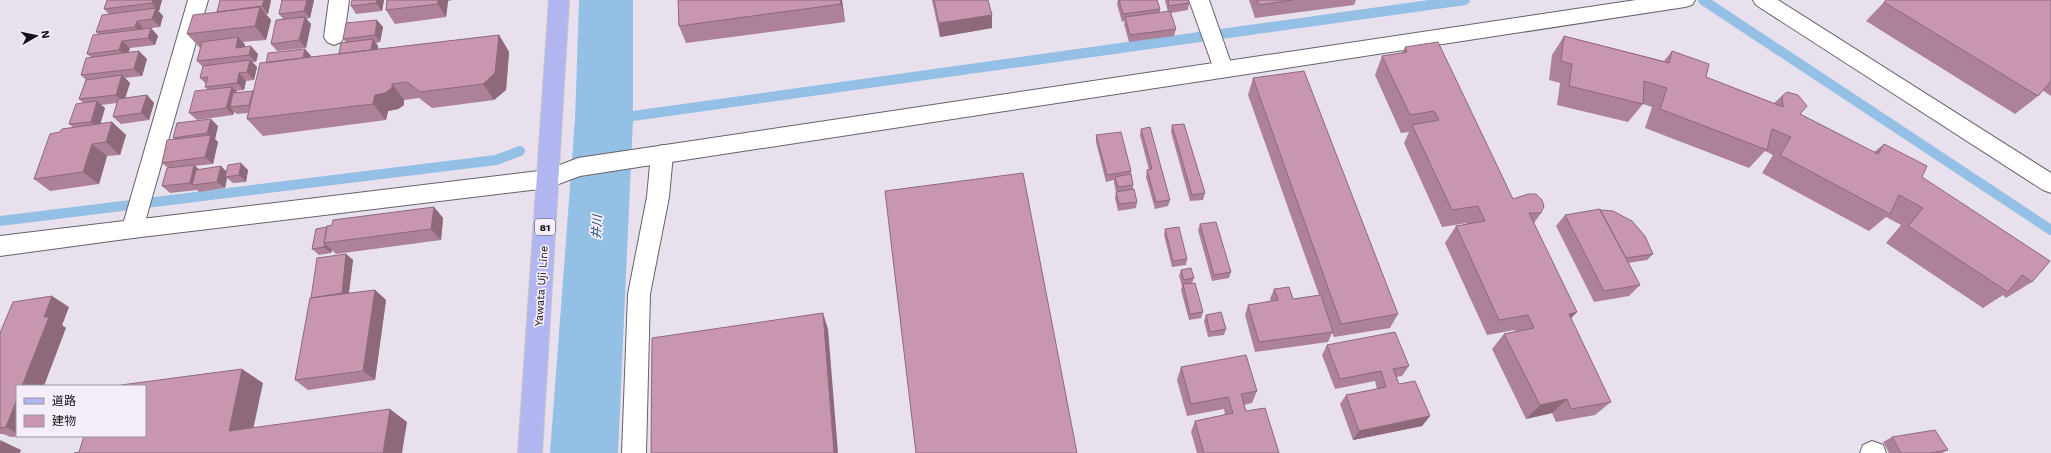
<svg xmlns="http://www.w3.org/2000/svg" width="2051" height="453" font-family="'Work Sans','Noto Sans JP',sans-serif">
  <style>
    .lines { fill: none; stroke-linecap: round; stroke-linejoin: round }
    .stream { stroke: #95c0e5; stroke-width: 10 }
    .river { fill: #95c0e5; fill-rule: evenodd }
    .minor-casing { stroke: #67616b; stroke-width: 2 }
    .tertiary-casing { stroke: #67616b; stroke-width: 2 }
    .primary-casing { stroke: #c6c6c7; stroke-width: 2 }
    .minor { fill: #fff; fill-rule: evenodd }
    .tertiary { fill: #fff; fill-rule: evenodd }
    .primary { fill: #b2b6f0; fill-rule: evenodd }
    .wall { fill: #ad8197 }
    .shaded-wall { fill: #8d697b }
    .building { fill: #c996b0; stroke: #8d697b }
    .labels { text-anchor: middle; stroke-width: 3.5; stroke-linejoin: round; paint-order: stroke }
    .shield { fill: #f5eefa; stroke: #57535a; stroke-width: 1 }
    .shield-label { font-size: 10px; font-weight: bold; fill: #131115 }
    .street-label { font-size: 11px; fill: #131115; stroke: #f5eefa }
    .water-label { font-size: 12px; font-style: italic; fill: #194a6e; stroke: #f5eefa }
  </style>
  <rect width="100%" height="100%" fill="#e8e1ed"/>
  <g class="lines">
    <!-- stream -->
    <path class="stream" d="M1703,0l348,230
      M579,129l25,-9 861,-120
      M0,221l496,-61 24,-9"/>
    <!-- river -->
    <path class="river" d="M579,0h54v120l-15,333h-68l25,-333z"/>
    <defs>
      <path id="minor" d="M188,0h20l-67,236 -8,2 -133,18v-20l124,-15z
        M329,0h20l-5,37 -3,5 -7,3 -7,-3 -3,-5z
        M1189,0h20l24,69 -3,6 -7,2 -7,-2z
        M662,145l7,3 4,6 -4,43 -19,97 -4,159h-24l6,-159 19,-97 4,-43 4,-6z
        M1872,441l11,4 3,8h-26l3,-8z"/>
      <path id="tertiary" d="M1636,0h59l-3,5 -7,2 -1105,169 -32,12 -415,50 -8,-2 -3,-7 3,-7 8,-2 414,-50 31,-12z
        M1753,0h25l273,173v20l-8,-3 -287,-185z"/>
      <path id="primary" d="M549,0h20l-27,453h-24z"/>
    </defs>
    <!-- minor casing -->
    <use href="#minor" class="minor-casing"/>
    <!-- tertiary casing -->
    <use href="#tertiary" class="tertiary-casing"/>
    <!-- primary casing -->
    <use href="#primary" class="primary-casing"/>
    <!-- minor -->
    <use href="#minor" class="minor"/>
    <!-- tertiary -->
    <use href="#tertiary" class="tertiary"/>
    <!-- primary -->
    <use href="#primary" class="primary"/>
  </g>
  <!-- wall -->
  <path class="wall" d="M162,0l-3,11h-1l5,5 -3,11 -16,2 7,-1 7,8 -3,9 -25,3 -2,5 19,6 -5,17 -17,2 5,5 -5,15 22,-3 7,8 -5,17 -28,4 -8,-7 4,-14 -16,2 4,3 -5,16 12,-2 14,13 -6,20 -13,1 -8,28 -49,7 -16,-12 26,-47 13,-5 -4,-3 14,-21 -4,-4 7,-19 -5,-5 10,-18 -4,-3 12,-19 -3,-3 13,-18 -5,-5z
    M271,0l-3,14h-2l5,6 -5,20 -23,2 2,3v2l13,7 -2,8h-3l4,5 -3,13 -8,1 -2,9 -8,1 2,2 15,-1 13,-29 39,-14 6,7v1l28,-3 7,-12 -3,-3 40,-12 -3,15 -4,1 2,3v3l121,-14 10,17 -3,38 -12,10 -62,8 -13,-10 -15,2v5l-6,4 -10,2 -2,9 -123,16 -16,-17 1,-6 -11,1 -3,-2 -1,3 -36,5 -8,-7 19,-23 -3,-3 1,-3 -6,-6 3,-11 -6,-6 4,-14 -1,1 -13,-14 30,-22z
    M282,0h32l-4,18 -4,1 5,5 -5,24 -29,3 -6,-7 12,-25 -4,-5z
    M384,0l-2,11 -26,3 -5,-8z
    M387,0h66l-5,1 -2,16 -51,7 -9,-14z
    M678,0h164l3,22 -159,21 -7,-17z
    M932,0h56l4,28 -52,9z
    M1118,0h39l3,9v4l8,-1 -3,-12h23l1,3 -1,7 -17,3 5,16 -2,7 -45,6 -5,-18 1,-3 -3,1 -5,-18z
    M1249,0h107l-2,5 -99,13z
    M1886,0h165v96l-9,-6 -4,6 -23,18 -149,-93z
    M1564,36l100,25 8,-10 34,26 68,26 8,-7 18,18 74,38 10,-8 38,33 110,105 -26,16 -3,-3 -20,13 -97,-65 15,-18 -15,-8 -17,14 -107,-58 11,-18 -8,-4 -16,17 -104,-40 7,-21 -9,-3 -15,18 -71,-17 3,-22 -11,-3 3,-25z
    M1405,47l108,152 28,14 -7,10 37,95 40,84 -16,13 -39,7 -4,-9 -26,6 -34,-70 12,-15 12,-3 -1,-1 -28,5 -42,-92 11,-17 11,-2v-1l-25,4 -38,-84 5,-11 -8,1 -26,-58 7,-19 20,-3z
    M1253,78l145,236 -8,14 -56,9 -2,-4 -4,9 -73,10 -10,-37 3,-10 23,-4 -1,-2 4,-10 19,10 26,-4 -71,-200z
    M1172,125l33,68 -2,7 -13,1 -19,-69z
    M218,126l-3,13 3,3 -5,22 -18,2 4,3 28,2 21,-1 -2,12 -13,1 -6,-5 -2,10 -26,4 -2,-2 -27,3 -8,-7 6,-18 -6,-5 13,-24 -2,-1z
    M1141,129l29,71 -2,6 -13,3 -9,-32 1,-7h2l-9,-35z
    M1096,135l35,36v3l2,11v4l4,13 -1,6 -18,3 -3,-13 1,-6 -2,-9v-3l-8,2 -10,-40z
    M434,207l9,11 -2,22 -105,14 -4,-4 -1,3 -12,2 -7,-6 4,-20z
    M1600,210l53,44 -6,6 -19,3 12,22 -11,11 -35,6 -38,-76 9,-11z
    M1200,224l31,48 -2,6 -17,3 -14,-51z
    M1165,229l22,30 -1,6 -14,2 -8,-32z
    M346,254l7,6 -4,33 26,-3 11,10 -11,80 -67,10 -13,-10 16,-82z
    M1181,270l13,8 -2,5 11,29 -2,6 -12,2 -8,-30 1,-4 -3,-10z
    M69,307l-7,18 4,3 -49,58v50h8l-14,1 -8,-3h-3v-101z
    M1206,315l20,14 -2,6 -16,2 -4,-16z
    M1327,345l82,21 -7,10 -6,1 3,7 31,32 -8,10 -69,14 -13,-36 6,-9 31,-6 -2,-8 -40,8 -13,-34z
    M1181,367l76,24 -5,12 -8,2 2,6 33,42h-82l-6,-21 4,-11 30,-6 -1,-6 -37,7 -10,-36z
    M1892,437l56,13 -6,3h-53l-6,-11z"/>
  <!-- shaded-wall -->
  <path class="shaded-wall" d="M153,0h9l-3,11 -7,-8z
    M264,0h7l-3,14 -6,-8z
    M307,0h7l-4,18 -6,-7z
    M377,0h7l-2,11 -6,-8z
    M438,0h10v1l-2,16 -8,-13z
    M840,0h2l3,22 -4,-18z
    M260,7l11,13 -5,20 -11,-14z
    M156,8l7,8 -3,11 -8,-8z
    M992,15v13l-52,9 -1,-14z
    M305,17l6,7 -5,24 -7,-8z
    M377,20l6,7 -3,15 -5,-7z
    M137,21l7,8 -2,6 -7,-8z
    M151,28l7,8 -3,9 -7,-7z
    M499,35l10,17 -3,38 -12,10 -11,-16z
    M238,37l7,8 -3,10 -6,-7z
    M373,39l5,7 -3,18 -5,-7z
    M122,41l8,7 -3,9 -8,-7z
    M251,46l7,8 -2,8 -7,-7z
    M305,49l6,7 -3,17 -6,-7z
    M139,51l8,8 -5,17 -8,-7z
    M250,60l7,7 -3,13 -7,-8z
    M239,73l7,8 -2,9 -7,-7z
    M122,75l8,8 -6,19 -8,-7z
    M392,84l12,16v5l-6,4 -10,2 -2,9 -13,-16 2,-9z
    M232,87l7,7 -9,13 4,5 -1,3 -7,-7z
    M253,91l6,7 -3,14 -7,-7z
    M147,95l7,8 -5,17 -8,-7z
    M97,101l8,7 -6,21 -8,-7z
    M211,119l7,7 -3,13 3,3 -5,22 -8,-7 5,-21 -3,-3z
    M112,122l14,13 -6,20 -14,-13z
    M92,144l15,12 -8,28 -16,-12z
    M241,163l7,7 -2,12 -7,-7z
    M194,165l8,7 -10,13 -2,-2z
    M221,166l7,7 -3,4 2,1 -2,10 -8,-6z
    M434,207l9,11 -2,22 -10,-11z
    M325,244l7,6 -1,3 -7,-6z
    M346,254l7,6 -5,39 -6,-6z
    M375,290l11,10 -11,80 -12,-9z
    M52,296l17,11 -7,18 4,3 -22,58h-22l22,-69z
    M1577,312l-15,16 7,-14z
    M823,313l5,16 10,124h-4z
    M242,369l21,14 -13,61 -21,-13z
    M17,399v34l-11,-6z
    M1567,399l-15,14 -26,6 14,-14z
    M390,409l17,13 -5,31h-19z
    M1430,416l-8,10 -69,14 6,-9z
    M2,441l19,9 -1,3h-20v-7z"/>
  <!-- building -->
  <path class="building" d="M107,0h46l-1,3 -48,6z
    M220,0h44l-2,6 -45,6z
    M282,0h25l-3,11 -25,3z
    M352,0h25l-1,3 -25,3z
    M387,0h51v4l-52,6z
    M678,0h162l1,4 -162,22z
    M934,0h54l4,15 -53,8z
    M1119,0h38l3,9 -37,5z
    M1168,0h20l1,3 -20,3z
    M1257,0h36l-34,5z
    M1886,0h165v81l-13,15 -154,-94z
    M260,7l-5,19 -68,8 6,-19z
    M156,8l-4,11 -15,2 -2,6 -39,5 6,-17z
    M1170,11l6,18 -46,6 -5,-18z
    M305,17l-6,23 -28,4 5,-24z
    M377,20l-2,15 -32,4 3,-16z
    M151,28l-3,10 -26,3 -3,9 -32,4 6,-19z
    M499,35l-4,38 -12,11 -63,8 -13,-10 -15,2v4l-7,5 -10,2 -2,9 -126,15 13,-56z
    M1564,36l105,27 3,-12 37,13 -3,13 77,30 -1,-11 5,-4 11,3 9,11 -7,8 78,40 6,-10 43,22 -5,11 128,84 -18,21 -10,-7 -14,17 -100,-66 15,-18 -24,-13 -9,19 -110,-59 11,-18 -19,-8 -5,21 -107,-41 7,-21 -23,-7 -1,23 -74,-18 3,-22 -11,-3z
    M238,37l-2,11 15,-2 -2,9 -52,6 5,-19z
    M373,39l-2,11 -32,4 2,-11z
    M1438,42l75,157 15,-5h8l6,6 2,6 -3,7h-12l48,99 -8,2 42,88 -40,7 -4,-10 -27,6 -36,-71 30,-6 -6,-13 -29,5 -43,-94 29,-5 -7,-15 -26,4 -40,-85 27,-5 -5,-9 -24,4 -28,-59 25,-4 -2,-5z
    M305,49l-2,9 -37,5 2,-10z
    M139,51l-5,18 -53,6 5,-17z
    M250,60l-3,12 -8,1 -2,10 -32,4 3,-10 -8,1 3,-12z
    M1304,71l94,243 -57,10 -88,-246z
    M122,75l-6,20 -37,4 7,-19z
    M232,87l-6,21 -37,5 6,-22z
    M253,91l-4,14 -19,2 3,-14z
    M147,95l-6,18 -28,4 5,-18z
    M97,101l-6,21 -22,2 7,-20z
    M211,119l-4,14 -34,5 4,-15z
    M112,122l-6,20 -14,2 -9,28 -49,7 16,-45 10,-2 2,-3z
    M1184,124l21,69 -13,2 -20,-70z
    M1150,127l20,73 -14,2 -9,-32 5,-1 -11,-40z
    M1121,132l10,39 -24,4 -11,-40z
    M211,135l-6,22 -43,6 5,-23z
    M241,163l-2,12 -14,2 3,-12z
    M194,165l-4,18 -28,3 5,-18z
    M221,166l-4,16 -25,3 4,-15z
    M1023,173l54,280h-161l-31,-262z
    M1131,174l2,11 -15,2 -3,-10z
    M1134,189l3,13 -18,2 -3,-12z
    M434,207l-3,22 -107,14 3,-17 5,-1 1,-5z
    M1600,209l40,76 -36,6 -39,-76z
    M1600,210l13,1 19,10 13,15 8,18 -27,4z
    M1216,222l15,50 -17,3 -14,-51z
    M327,227l-3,16 1,1 -1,3 -12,2 4,-20z
    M1179,227l8,32 -14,2 -8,-32z
    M346,254l-4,39 -31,5 6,-40z
    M1191,268l3,10 -10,2 -3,-10z
    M1195,283l8,29 -13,2 -7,-30z
    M1289,287l4,12 28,-4 12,37 -74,10 -11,-37 30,-5 -4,-11z
    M375,290l-12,81 -68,9 15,-82z
    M52,296l-8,21h5l-27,69h-5v13l-11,28 -6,1v-95l13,-31z
    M1221,312l5,17 -16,3 -4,-17z
    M823,313l11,140h-183l1,-115z
    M1395,332l14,34 -16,3 6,15 16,-3 15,35 -71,15 -13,-36 40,-8 -5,-16 -41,8 -13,-34z
    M1246,355l11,36 -16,3 5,17 19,-3 14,45h-75l-9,-32 38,-8 -5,-16 -37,7 -10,-37z
    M242,369l-13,62 161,-22 -7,44h-309l5,-1 5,-16h61v-50h-24v-1z
    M1935,430l13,20 -18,3h-29l-9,-16z
    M0,441h2l-2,5z"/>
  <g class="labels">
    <!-- shield labels -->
    <rect class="shield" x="535" y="219" width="20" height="16" rx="3"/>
    <g class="shield-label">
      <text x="545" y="231">81</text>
    </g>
    <!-- street labels -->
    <g class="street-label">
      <text transform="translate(541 286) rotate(-86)" y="4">Yawata Uji Line</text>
    </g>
    <!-- water labels -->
    <g class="water-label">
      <text transform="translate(597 227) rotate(-87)" y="4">井川</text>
    </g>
  </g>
  <!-- legend -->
  <rect x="16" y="385" width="130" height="52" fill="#f5eefa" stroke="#9b969e"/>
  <rect x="24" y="398" width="20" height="6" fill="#b2b6f0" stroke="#9b969e"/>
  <text x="52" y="405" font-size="12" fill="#131115">道路</text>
  <rect x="24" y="415" width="20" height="12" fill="#c996b0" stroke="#9b969e"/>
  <text x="52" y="425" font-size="12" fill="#131115">建物</text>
  <!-- north arrow -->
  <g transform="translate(36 36) rotate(81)" stroke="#f5eefa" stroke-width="3" paint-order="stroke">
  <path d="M0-3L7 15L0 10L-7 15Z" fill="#131115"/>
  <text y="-6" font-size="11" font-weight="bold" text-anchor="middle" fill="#131115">N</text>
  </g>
</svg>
